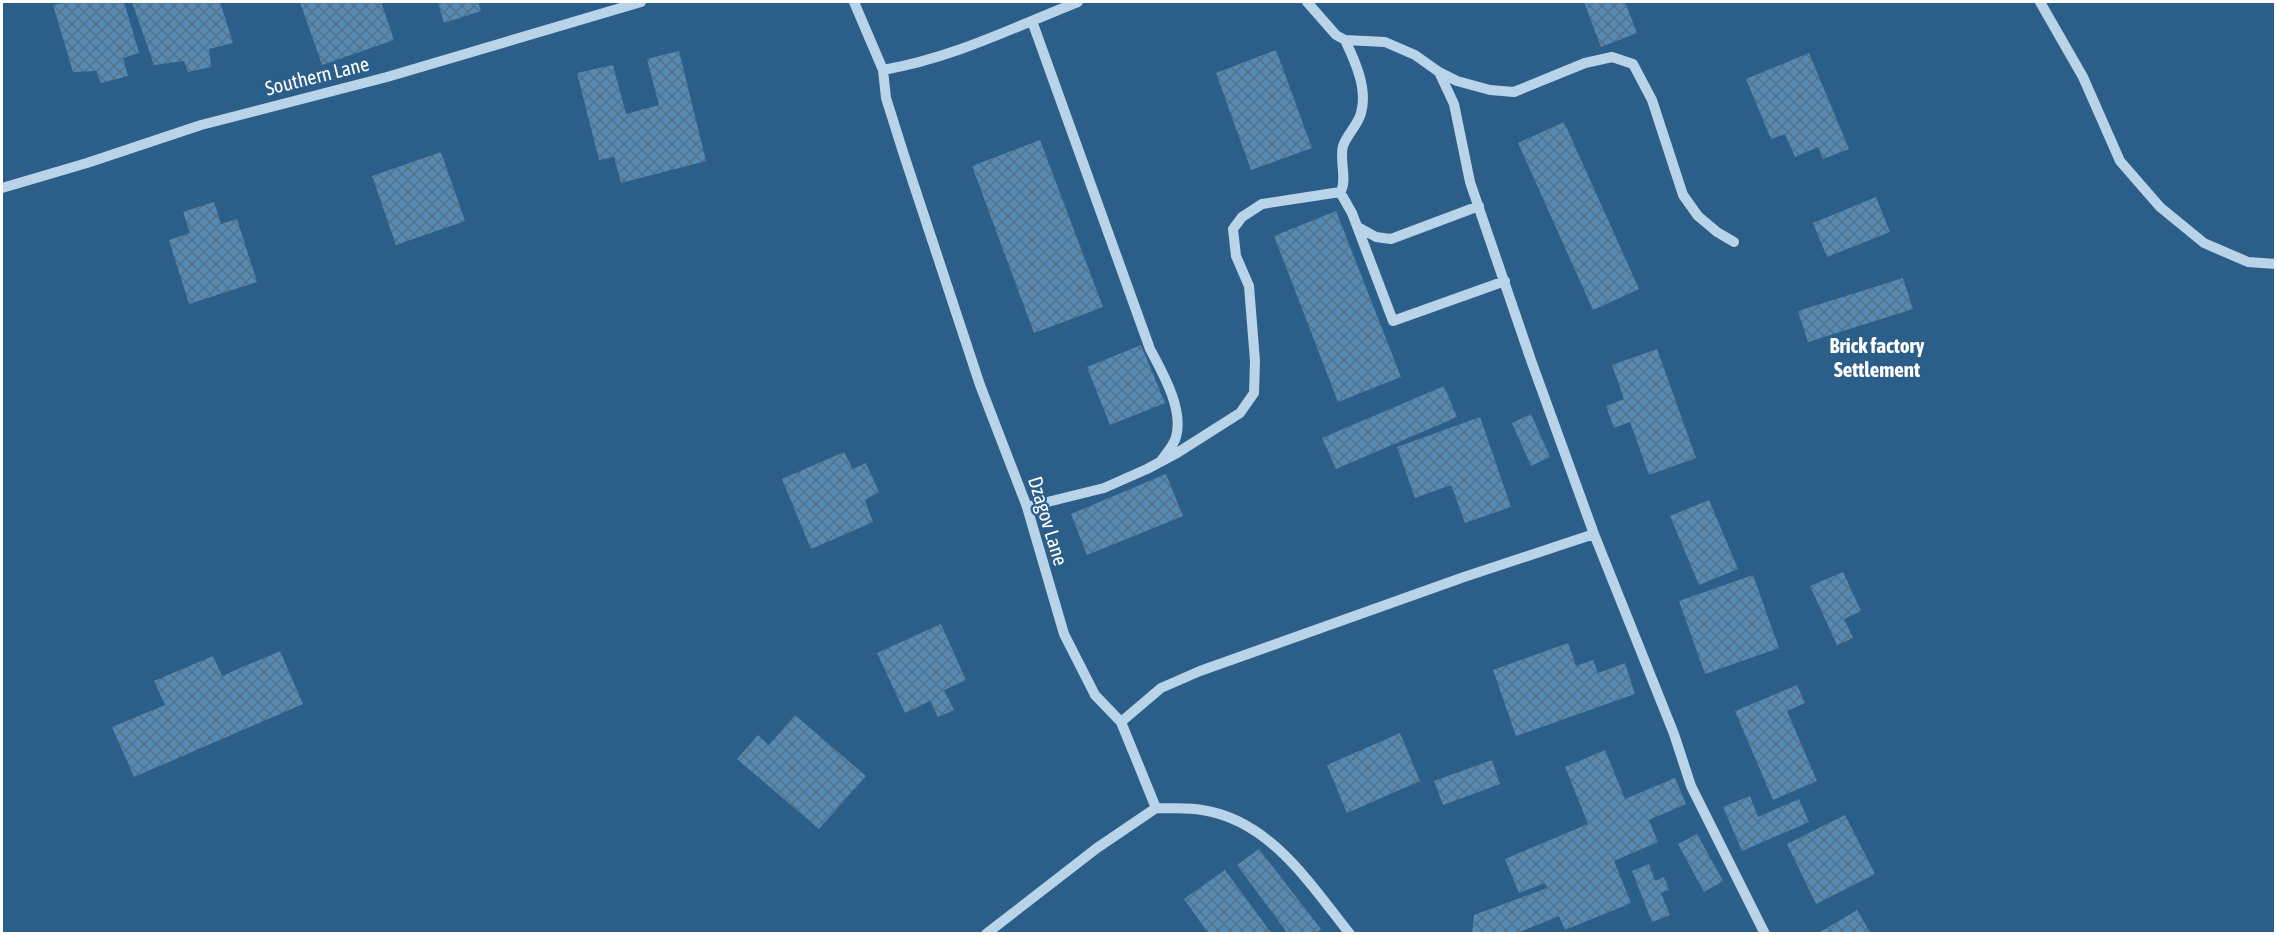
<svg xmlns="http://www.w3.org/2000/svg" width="2277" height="935" font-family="'Asap Condensed',sans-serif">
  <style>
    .building { fill: url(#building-cross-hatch) }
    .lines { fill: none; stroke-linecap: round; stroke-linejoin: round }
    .minor { stroke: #b9d4e8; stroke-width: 10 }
    .labels { text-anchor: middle; stroke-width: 4.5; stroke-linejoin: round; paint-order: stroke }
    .street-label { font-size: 20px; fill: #fff; stroke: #2b5f89 }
    .neighbourhood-label { font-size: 21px; font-weight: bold; fill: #fff; stroke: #2b5f89 }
  </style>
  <defs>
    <pattern id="building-cross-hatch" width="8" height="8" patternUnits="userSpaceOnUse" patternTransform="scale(1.5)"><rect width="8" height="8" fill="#578ab2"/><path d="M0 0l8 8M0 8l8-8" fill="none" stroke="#537189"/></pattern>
  </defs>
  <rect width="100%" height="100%" fill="#2b5f89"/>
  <!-- building -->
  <path class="building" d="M67,2h57l15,51 -16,5 5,18 -27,7 -5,-12 -23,1 -20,-67z
    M132,2h88l13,41 -24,6 2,18 -23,5 -4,-11 -30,4z
    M300,2h81l13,38 -72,25z
    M438,2h40l3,9 -37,12z
    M1584,2h41l12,31 -36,14z
    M1276,50l36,98 -61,22 -35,-97z
    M679,51l27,110 -85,22 -7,-26 -15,3 -22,-87 36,-8 13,49 33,-9 -12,-46z
    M1809,53l40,96 -26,10 -5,-12 -23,10 -10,-23 -14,5 -25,-60z
    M1564,122l75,167 -46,21 -75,-167z
    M1040,140l63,167 -69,26 -62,-167z
    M441,152l24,69 -69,24 -24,-69z
    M1876,197l14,35 -63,25 -14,-34z
    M214,202l7,22 16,-5 20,63 -68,22 -20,-64 21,-7 -7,-21z
    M1336,211l65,166 -63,25 -64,-166z
    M1903,278l10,31 -105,33 -10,-31z
    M1141,345l24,58 -55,22 -23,-58z
    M1657,349l39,109 -47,17 -19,-53 -16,6 -8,-22 18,-7 -12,-34z
    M1444,386l13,31 -121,52 -14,-31z
    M1531,414l19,43 -19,9 -19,-43z
    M1480,417l31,90 -46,16 -14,-38 -36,13 -18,-51z
    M844,452l9,17 13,-6 13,29 -14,8 8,22 -62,27 -29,-70z
    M1166,474l17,42 -96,39 -16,-41z
    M1709,500l29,69 -39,16 -29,-69z
    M1843,572l18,39 -17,8 9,19 -16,7 -27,-59z
    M1753,575l26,73 -74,26 -26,-73z
    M941,624l25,56 -22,10 10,20 -16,7 -8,-16 -25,12 -28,-60z
    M1568,643l8,23 17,-6 5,13 27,-10 10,31 -119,42 -23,-66z
    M280,651l23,53 -169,73 -22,-50 53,-22 -11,-24 59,-25 9,20z
    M1797,685l8,18 -18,8 30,70 -44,19 -38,-89z
    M795,715l71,61 -47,53 -82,-70 21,-24 11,10z
    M1400,733l20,48 -73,32 -20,-48z
    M1605,750l20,49 50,-21 11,26 -37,16 9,22 -44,19 17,42 -66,27 -6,-14 -44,18h-43l2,-19 73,-27 -2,-5 -26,10 -14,-34 83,-35 -23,-57z
    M1492,760l8,24 -57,21 -9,-24z
    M1750,796l8,21 41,-18 10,23 -67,29 -19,-44z
    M1845,815l30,59 -59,30 -29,-60z
    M1697,834l26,47 -19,11 -26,-48z
    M1259,849l62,80 -6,5h-32l3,-3 -49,-66z
    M1649,864l6,17 9,-4 5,13 -8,3 9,22 -18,7 -20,-51z
    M1225,870l47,64h-63l-25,-35z
    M1857,910l14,24h-54z"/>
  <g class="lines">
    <!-- minor -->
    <path class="minor" d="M854,2l29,68 3,28 17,54 77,233 47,122 37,127 31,61 26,27 35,86c15,1 31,-1 46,2 68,10 108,74 148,124
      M1307,2l29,33 9,5 40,2 30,13 24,17 15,32 16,78 62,181 62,171 80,200 17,52 74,148
      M2040,2l43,75 37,84 40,46 44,36 44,19 28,2
      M1032,21l118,328c12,23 34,60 26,88 -2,8 -10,17 -15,24
      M883,70c70,-12 129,-42 195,-68
      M1439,72l18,9 33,9 24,2 71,-29 27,-6 21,7 19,36 31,95 15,21 19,16 17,10
      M2,188l85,-25 114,-38 186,-48 254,-75
      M1340,192l12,21 41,108 112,-40
      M1358,227l18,10 15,2 88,-33
      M1027,507l77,-19 43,-19 30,-16 63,-40 14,-20 1,-32 -6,-75 -13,-30 -3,-27 9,-12 20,-13 78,-12c8,-10 -1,-32 3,-46 4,-12 15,-21 18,-33 7,-24 -6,-52 -16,-73
      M1121,722l40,-34 39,-17 264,-94 130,-43
      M986,934l111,-86 59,-40"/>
  </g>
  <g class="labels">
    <!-- street labels -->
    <g class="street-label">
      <text transform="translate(317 76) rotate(-14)" y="7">Southern Lane</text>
      <text transform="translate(1048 521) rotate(73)" y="7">Dzagov Lane</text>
    </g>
    <!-- neighbourhood labels -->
    <g class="neighbourhood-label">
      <text x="1877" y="353">Brick factory<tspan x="1877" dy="24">Settlement</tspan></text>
    </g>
  </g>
  <!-- border -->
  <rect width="2277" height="935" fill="none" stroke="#ffffff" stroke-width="6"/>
</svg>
